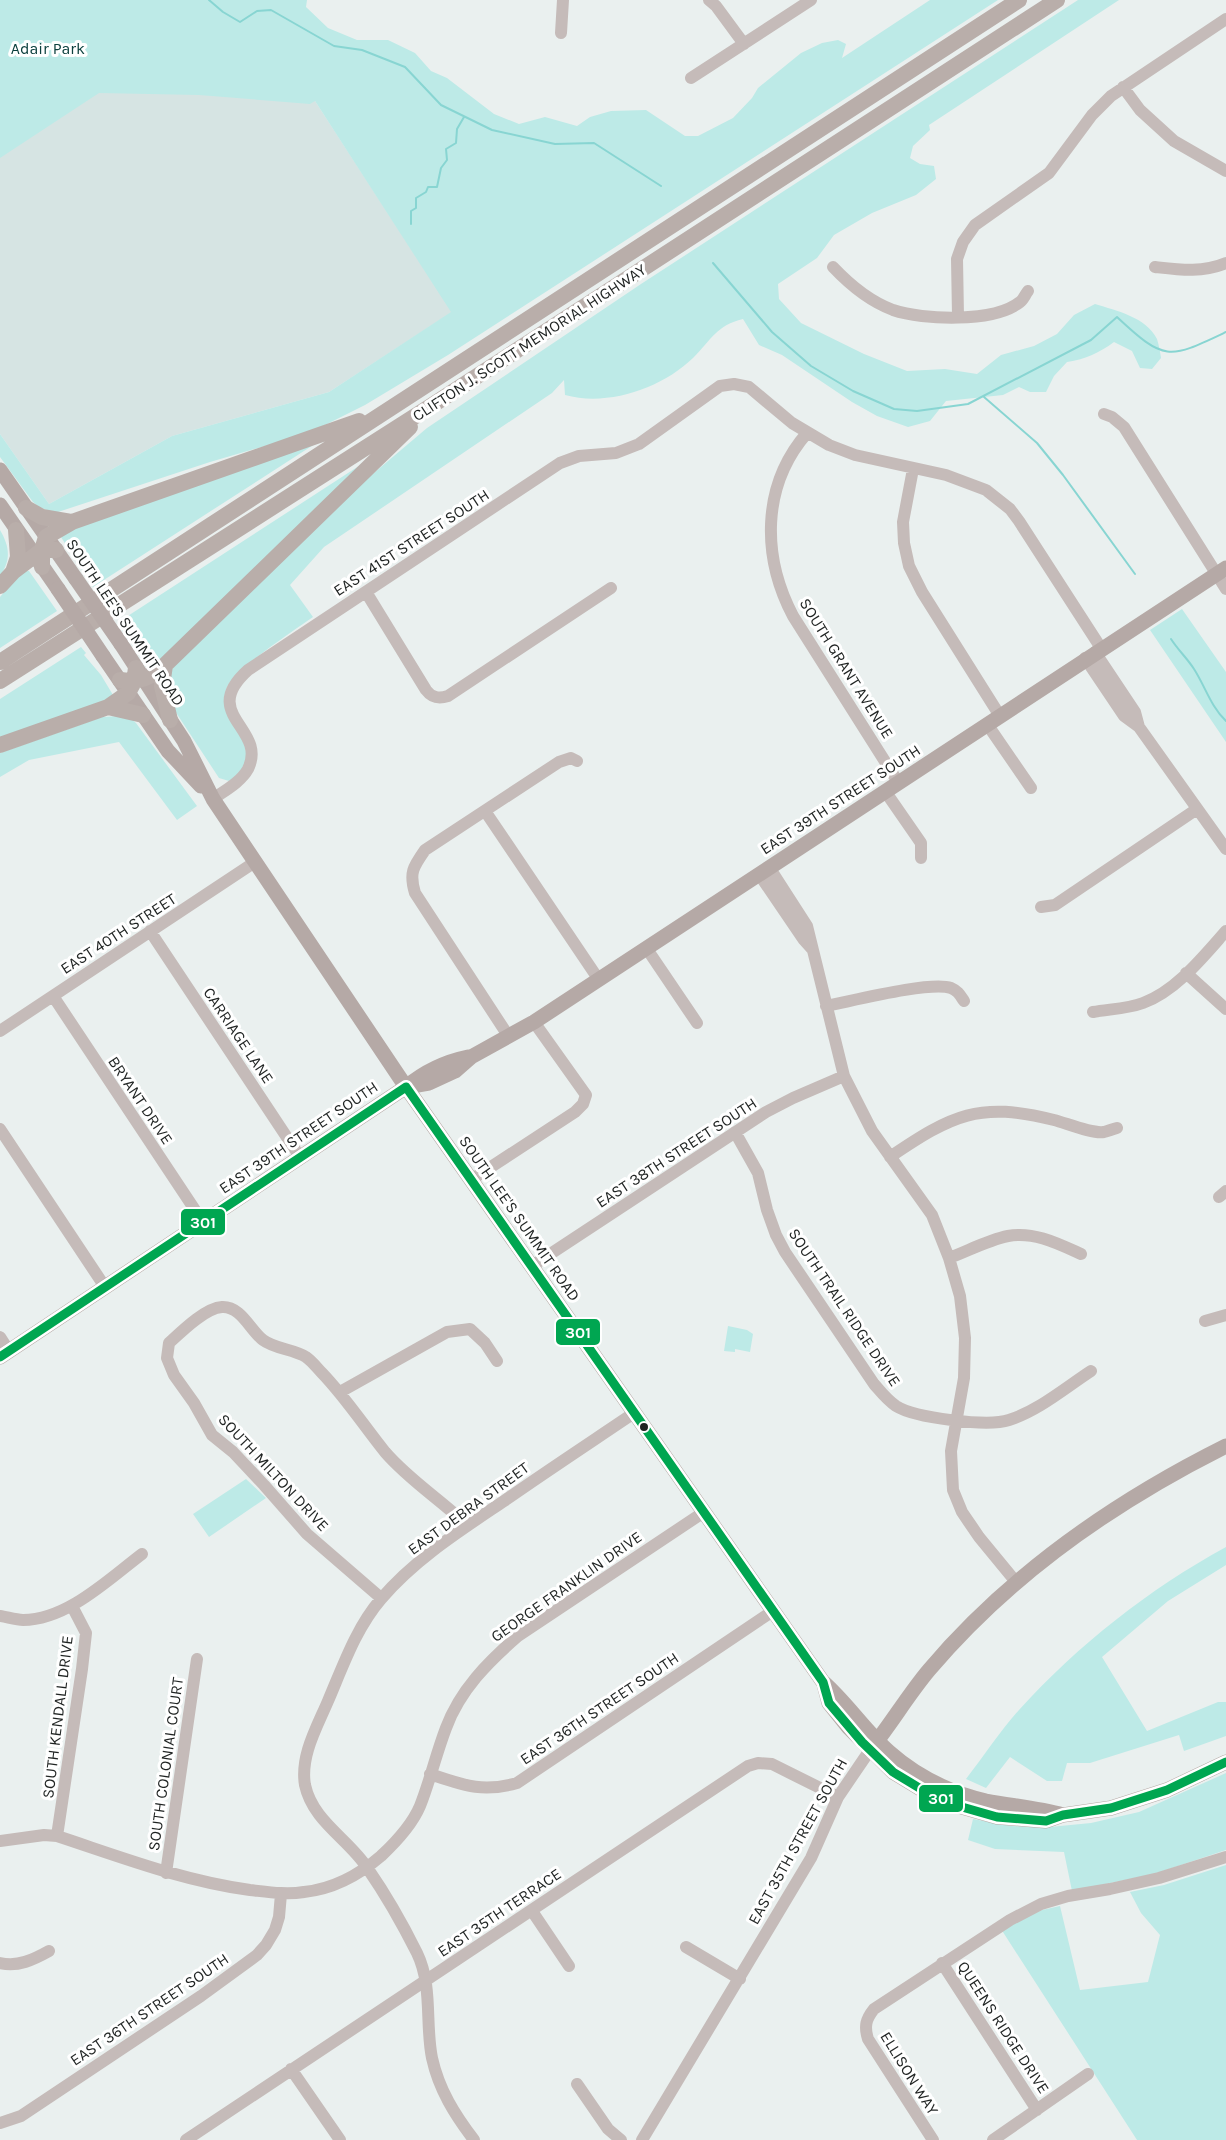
<svg xmlns="http://www.w3.org/2000/svg" width="1226" height="2140" font-family="Karla,sans-serif">
  <style>
    .built { fill: #d6e4e3 }
    .green { fill: #bdeae7 }
    .lines { fill: none; stroke-linecap: round; stroke-linejoin: round }
    .stream { stroke: #88d5d2; stroke-width: 2 }
    .minor { stroke: #c5bbb9; stroke-width: 12 }
    .major { stroke: #b5a9a6; stroke-width: 15 }
    .highway { stroke: #b9aeaa; stroke-width: 16 }
    .major-bridge { stroke: #b5a9a6; stroke-width: 15 }
    .bus-1-casing { stroke: #fff; stroke-width: 14 }
    .bus-1 { stroke: #00a651; stroke-width: 9 }
    .bus-dot { fill: #1f2322; stroke: #fff; stroke-width: 2 }
    .labels { text-anchor: middle; stroke-width: 6; stroke-linejoin: round; paint-order: stroke }
    .park-label { font-size: 16px; fill: #0c403e; stroke: #fff }
    .street-label { font-size: 16px; fill: #1f2322; stroke: #fff }
    .line-badge { stroke: #fff; stroke-width: 2 }
    .badge-label { font-size: 16px; text-anchor: middle; font-weight: bold; fill: #fff }
  </style>
  <rect width="100%" height="100%" fill="#eaf0ef"/>
  <!-- built -->
  <path class="built" d="M88,79l227,22 137,211 -123,80 -157,44 -123,68 -49,-70v-295z"/>
  <!-- green -->
  <path class="green" d="M0,0h307l-1,7 22,21 29,12h31l27,13 16,18 16,7 47,36 25,10 26,-7 32,9 13,-9 21,-6 35,-1 39,26h13l35,-18 19,-20 6,-10 43,-35 21,-10 16,-3 8,4 -4,14 88,-58h68l-550,355 -83,50 -42,21 -34,13 -79,23 -155,51 -16,-6 -6,-5 -33,-45v-23l49,70 123,-68 157,-44 122,-80 -136,-211 -5,3 -111,-9 -100,-2 -99,65z
    M1078,0h41l-190,125 1,5 -17,16 -3,12 10,6 14,2 2,13 -20,16 -44,18 -38,22 -17,23 -39,26 1,15 22,24 63,31 43,17 38,-2 32,5 24,-19 33,-9 23,-12 17,-19 21,-11c22,7 51,13 62,35 2,6 3,13 4,19l-9,11 -12,-1 -8,-17 -18,-9c-15,11 -28,17 -47,20l-13,14 -8,16h-16l-11,-5 -16,8 -57,6 -16,20 -22,6 -31,-11 -25,-14 -70,-47 -23,-10 -16,-26c-26,6 -32,21 -50,39 -31,30 -85,49 -128,37l-1,-15 -12,13 -228,154 -34,38 23,32c-18,13 -83,55 -87,73 -7,28 47,66 3,91l-10,-3 -46,-70 -5,-33 7,-10 187,-182 65,-55 214,-144z
    M321,440l-228,147 -34,-53z
    M365,462l-215,208 -33,-47z
    M0,530c10,17 11,30 0,46z
    M26,571h3l28,40 -57,37v-51l15,-18z
    M1182,609l44,63v70l-76,-112z
    M81,647l5,6 -2,2 17,20 12,20 -2,3 -111,42v-41z
    M119,716l10,1 7,6 61,83 -20,14 -58,-78 -90,18 -29,17v-24l102,-36z
    M728,1326l19,4 6,4 -3,18 -15,-3v3l-11,-1z
    M246,1479l20,19 -57,39 -16,-23z
    M1226,1547v18l-58,36 -66,56 45,74 71,-29h8v34l-42,15 -5,-16 -89,28h-23l-5,18h-15l-37,-24 -24,31 -20,-9c18,-23 34,-48 53,-69 59,-65 130,-121 207,-163z
    M1226,1773v77l-72,24 -82,17 -8,-39 -69,-3 -27,-9 5,-21 38,7 39,1 41,-4 48,-11z
    M1226,1865v275h-89l-136,-211 41,-19 18,-4 20,84 68,-8 12,-47 -19,-22 -11,-21 34,-7z"/>
  <g class="lines">
    <!-- stream -->
    <path class="stream" d="M209,0l14,12 17,10 17,-11 14,-1 63,36 28,4 43,17 36,38 51,25 63,14 39,-1 67,43
      M411,224v-13l5,-3v-10l10,-6 2,-5h9l4,-19 6,-8 -1,-11 10,-6 1,-14 7,-12
      M713,263l59,69 39,34 42,25 41,18 23,2 51,-7 123,-64 26,-23c48,45 52,42 109,15
      M984,397l53,46 26,32 72,99
      M1171,639c7,11 16,19 23,30 11,17 17,38 32,52"/>
    <!-- minor -->
    <path class="minor" d="M709,0l7,6 28,38
      M561,33l2,-33
      M691,78l120,-78
      M1123,87l17,23 34,31 52,30
      M833,267c17,18 36,34 60,43 30,10 101,13 127,-8 3,-2 5,-7 8,-11
      M1155,267c26,3 47,6 71,-4
      M958,316l-1,-57 6,-17 12,-17 74,-52 43,-58 19,-19 115,-77
      M1104,414l8,3 12,10 102,162
      M807,433c-46,53 -45,124 -14,183l105,166
      M913,469l-10,53 1,21 5,23 13,26 78,124
      M366,592l60,98c6,8 13,9 22,6l163,-108
      M1095,652l40,60 4,15
      M1085,658l39,58 15,11 87,122
      M987,724l44,64
      M885,791l36,52v15
      M213,799c11,-8 28,-17 35,-30 20,-41 -50,-54 0,-99l312,-207 19,-7 37,-3 23,-9 81,-58 14,-2 15,3 43,36 37,22 26,10 91,20 40,15 24,19 9,12 82,127
      M485,811l114,169
      M769,867l38,59 37,150 28,55 60,84 17,43 11,38 5,42 -1,40 -13,73 2,39 9,22 17,25 37,45
      M759,874l45,66 9,10
      M1041,907l14,-2 142,-96
      M150,931l150,226
      M647,949l50,74
      M1186,973l40,36
      M53,996l150,226
      M826,1006c26,-5 104,-25 125,-18 7,3 9,7 13,13
      M1093,1012c16,-3 34,-3 50,-9 33,-12 60,-46 83,-72
      M0,1031l255,-169
      M509,1037l-94,-144c-6,-20 -2,-26 10,-43l134,-88 12,-4 6,3
      M0,1129l105,158
      M735,1132l23,41 9,37 9,25 9,17 89,132c7,8 13,16 22,22 19,12 92,21 113,14 29,-9 56,-32 82,-49
      M890,1157c62,-42 89,-56 164,-37 12,3 38,14 50,12 4,-1 9,-3 13,-4
      M471,1180l104,-68 8,-8 3,-9 -52,-73
      M1219,1197l7,-6
      M949,1258c19,-7 39,-18 59,-22 26,-5 51,8 73,18
      M532,1266l234,-154 27,-14 51,-22
      M1205,1321l21,-6
      M0,1337l9,14
      M340,1392l107,-60 23,-3 15,14 12,18
      M381,1598l-74,-64 -43,-49 -31,-33 -21,-17 -18,-32 -20,-28 -7,-17 2,-15c12,-11 36,-35 53,-36 19,-1 28,23 41,33 12,9 30,9 43,17 6,4 11,11 16,16 24,25 42,53 63,79 24,28 56,48 82,73
      M0,1616c7,1 16,4 23,4 44,0 86,-41 119,-66
      M430,1774c33,11 52,19 87,9l256,-172
      M57,1836l25,-167 4,-36 -14,-27
      M0,1841l44,-6 13,1c64,21 126,45 193,54 18,2 36,5 54,2 29,-3 55,-17 77,-36 15,-14 31,-31 39,-50 10,-25 16,-52 26,-78 14,-38 42,-66 72,-92l186,-124
      M166,1873l31,-214
      M532,1911l37,55
      M686,1947l54,32
      M0,1963c18,4 33,-3 49,-12
      M942,1963l95,147
      M291,2069l49,71
      M577,2084l31,45 13,11
      M0,2123l21,-7 180,-120 56,-41 9,-10 9,-15 4,-13 2,-23
      M186,2140l562,-374 10,-3 14,1 66,33
      M474,2140c-19,-25 -35,-50 -42,-82 -7,-34 1,-72 -15,-105 -14,-28 -31,-58 -49,-84 -19,-30 -55,-47 -63,-84 -5,-29 12,-58 23,-84 15,-35 28,-73 53,-102 34,-40 80,-69 123,-98 43,-30 87,-59 130,-88
      M642,2140l169,-282 27,-61 32,-47
      M933,2140l-65,-101c-4,-13 -2,-20 6,-30l136,-89 31,-16 27,-8 42,-7 49,-11 67,-21
      M993,2140l95,-66"/>
    <!-- major -->
    <path class="major" d="M0,470l76,109
      M0,505l58,84
      M121,644l63,97 29,58 193,288 417,595c24,21 42,49 66,70 27,24 62,41 97,49 26,5 52,7 77,14
      M103,656l65,95 33,35
      M406,1087l23,-4 26,-12 16,-14 63,-35 692,-454
      M0,1357l406,-270c19,-16 38,-25 62,-30
      M824,1684l5,19 20,25 44,44 28,17 34,16 42,12 49,4 17,-6 48,-7 56,-18 59,-28
      M870,1750c21,-26 38,-55 59,-80 82,-97 185,-168 297,-224"/>
    <!-- highway -->
    <path class="highway" d="M26,508l16,9 29,5
      M42,567v-17l4,-13 26,-15 287,-101
      M13,572l5,-15 -2,-27
      M0,586l13,-14 29,-22h14
      M0,662l1019,-662
      M165,665l-3,21 8,34
      M120,680c20,3 29,-2 45,-15l245,-238
      M0,681l431,-275 626,-406
      M108,707l35,8
      M0,745l108,-38 20,-14 6,-11 2,-14"/>
    <!-- major-bridge -->
    <path class="major-bridge" d="M76,579l45,65
      M58,589l45,67"/>
    <defs>
      <path id="bus-1" d="M406,1087l417,595 6,21 33,39 31,30 28,17 34,16 42,12 49,4 17,-6 48,-7 56,-18 59,-28
        M0,1357l406,-270"/>
    </defs>
    <!-- bus-1 casing -->
    <use href="#bus-1" class="bus-1-casing"/>
    <!-- bus-1 -->
    <use href="#bus-1" class="bus-1"/>
  </g>
  <!-- markers -->
  <circle class="bus-dot" cx="644" cy="1427" r="5"/>
  <g class="labels">
    <!-- park labels -->
    <g class="park-label">
      <text x="48" y="54">Adair Park</text>
    </g>
    <!-- street labels -->
    <g class="street-label">
      <text transform="translate(529 342) rotate(-33)" y="6">CLIFTON J. SCOTT MEMORIAL HIGHWAY</text>
      <text transform="translate(411 542) rotate(-33)" y="6">EAST 41ST STREET SOUTH</text>
      <text transform="translate(126 622) rotate(56)" y="6">SOUTH LEE'S SUMMIT ROAD</text>
      <text transform="translate(847 668) rotate(58)" y="6">SOUTH GRANT AVENUE</text>
      <text transform="translate(840 799) rotate(-33)" y="6">EAST 39TH STREET SOUTH</text>
      <text transform="translate(118 933) rotate(-33)" y="6">EAST 40TH STREET</text>
      <text transform="translate(239 1035) rotate(56)" y="6">CARRIAGE LANE</text>
      <text transform="translate(141 1100) rotate(56)" y="6">BRYANT DRIVE</text>
      <text transform="translate(298 1137) rotate(-34)" y="6">EAST 39TH STREET SOUTH</text>
      <text transform="translate(676 1152) rotate(-33)" y="6">EAST 38TH STREET SOUTH</text>
      <text transform="translate(520 1218) rotate(55)" y="6">SOUTH LEE'S SUMMIT ROAD</text>
      <text transform="translate(845 1307) rotate(56)" y="6">SOUTH TRAIL RIDGE DRIVE</text>
      <text transform="translate(274 1472) rotate(47)" y="6">SOUTH MILTON DRIVE</text>
      <text transform="translate(468 1508) rotate(-36)" y="6">EAST DEBRA STREET</text>
      <text transform="translate(566 1586) rotate(-35)" y="6">GEORGE FRANKLIN DRIVE</text>
      <text transform="translate(599 1708) rotate(-34)" y="6">EAST 36TH STREET SOUTH</text>
      <text transform="translate(57 1717) rotate(-83)" y="6">SOUTH KENDALL DRIVE</text>
      <text transform="translate(165 1764) rotate(-82)" y="6">SOUTH COLONIAL COURT</text>
      <text transform="translate(797 1841) rotate(-61)" y="6">EAST 35TH STREET SOUTH</text>
      <text transform="translate(499 1912) rotate(-34)" y="6">EAST 35TH TERRACE</text>
      <text transform="translate(149 2009) rotate(-34)" y="6">EAST 36TH STREET SOUTH</text>
      <text transform="translate(1004 2027) rotate(57)" y="6">QUEENS RIDGE DRIVE</text>
      <text transform="translate(910 2073) rotate(58)" y="6">ELLISON WAY</text>
    </g>
  </g>
  <g class="line-badge">
    <rect x="180" y="1208" width="46" height="28" rx="6" fill="#00a651"/>
    <rect x="555" y="1318" width="46" height="28" rx="6" fill="#00a651"/>
    <rect x="918" y="1784" width="46" height="29" rx="6" fill="#00a651"/>
  </g>
  <g class="badge-label">
    <text x="203" y="1228">301</text>
    <text x="578" y="1338">301</text>
    <text x="941" y="1804">301</text>
  </g>
</svg>
